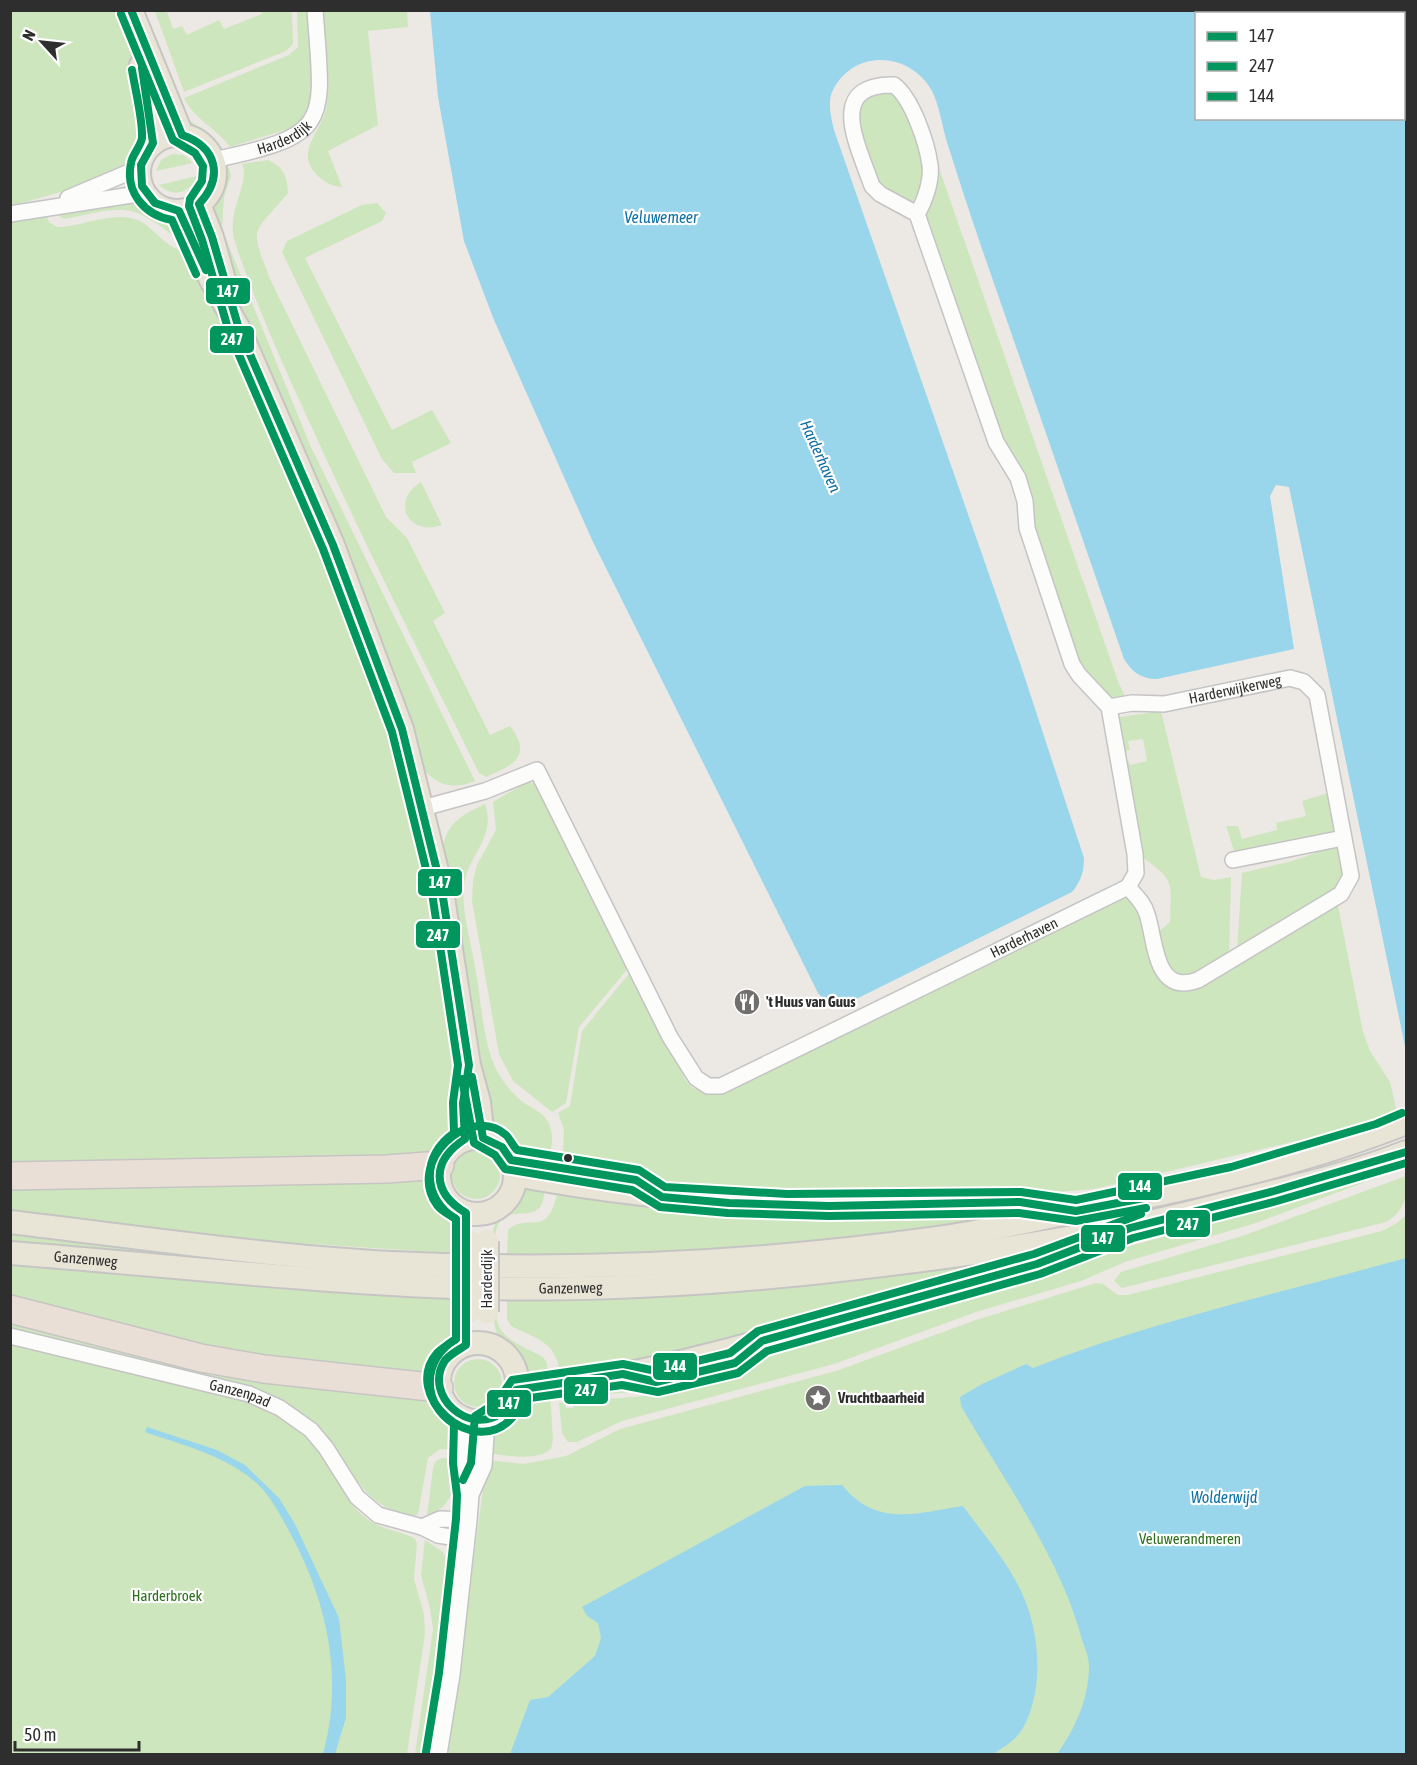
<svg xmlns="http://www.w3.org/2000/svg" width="1417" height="1765" font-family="'Asap Condensed',sans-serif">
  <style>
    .green { fill: #cee6be }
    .water { fill: #99d6ec; fill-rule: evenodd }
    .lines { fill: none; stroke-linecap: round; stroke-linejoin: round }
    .street-casing { stroke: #c5c4c5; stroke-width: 18 }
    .secondary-casing { stroke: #c5c4c5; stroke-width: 24 }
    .primary-casing { stroke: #c6c5c4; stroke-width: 26 }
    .highway-casing { stroke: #c6c5c4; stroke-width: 30 }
    .street { stroke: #fcfcfb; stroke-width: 15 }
    .secondary { stroke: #fcfcfb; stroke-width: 21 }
    .primary { stroke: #e8e4d6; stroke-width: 22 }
    .highway { stroke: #eadfd6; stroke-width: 27 }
    .primary-bridge-casing { stroke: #c6c5c4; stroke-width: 26; stroke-linecap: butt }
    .primary-bridge { stroke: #e8e4d6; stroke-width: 22 }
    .bus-1-casing { stroke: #fff; stroke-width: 12 }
    .bus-2-casing { stroke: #fff; stroke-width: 12 }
    .bus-3-casing { stroke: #fff; stroke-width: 12 }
    .bus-1 { stroke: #00965e; stroke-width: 8 }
    .bus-2 { stroke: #00965e; stroke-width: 8 }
    .bus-3 { stroke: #00965e; stroke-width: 8 }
    .bus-dot { fill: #2e2e2e; stroke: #fff; stroke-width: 2 }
    .labels { text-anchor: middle; stroke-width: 4.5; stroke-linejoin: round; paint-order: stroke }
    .street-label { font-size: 15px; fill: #2e2e2e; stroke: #fff }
    .poi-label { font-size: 15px; font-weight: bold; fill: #2e2e2e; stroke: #fff; text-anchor: start }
    .park-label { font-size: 15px; fill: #2c6e1b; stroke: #fff }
    .water-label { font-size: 16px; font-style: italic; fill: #0d6fa3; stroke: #fff }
    .line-badge { stroke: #fff; stroke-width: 2 }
    .badge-label { font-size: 16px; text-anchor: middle; font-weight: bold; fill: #fff }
  </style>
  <rect width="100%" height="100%" fill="#ece8e4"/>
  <!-- green -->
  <path class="green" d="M11,11h111c10,29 26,91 23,121 -1,10 -15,28 -23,35l-54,23 -57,16z
    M155,11h15l-3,1 6,17 9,-3 5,9 32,-15 5,9 38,-15 -1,-3h31l1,33 -7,7 -102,41z
    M297,11h14l2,92 -15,23 -68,21c-14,-19 -35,-27 -46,-49l105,-43 9,-8z
    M323,11h84l1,16 -40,4 10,94 -50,26 14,36c-10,-1 -17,-4 -24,-11 -26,-24 6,-46 9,-72 4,-30 -2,-63 -4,-93z
    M144,26l9,4c7,22 20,72 34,88 9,9 28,14 31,27l-31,-19z
    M886,89l18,12 24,67 -3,14 -14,22 -30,-14 -24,-67 6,-25z
    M172,154l12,1 9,8 -37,8 5,-11z
    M268,160c16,8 19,15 20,33 -36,43 -39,31 -18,86l116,238 21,21 38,75 -12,8 57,114 20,-9c24,31 1,40 -24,51l-7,-4c-56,-114 -114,-227 -166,-343 -28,-61 -57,-124 -78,-188 -10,-32 16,-57 7,-78z
    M229,167l2,9 -7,21 -2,31 -4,4c-2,-5 -5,-10 -5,-14 -3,-13 6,-42 16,-51z
    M939,168l180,516 6,12 22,1 -37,3 -30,-32 -82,-231 -75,-223z
    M197,176c-7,18 -24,22 -38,9z
    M135,200l41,21 12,18 -8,2c-51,-41 -55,-34 -116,-22l-9,-6z
    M377,203l9,10 -4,8 -77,37 87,172 40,-20 19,33 -39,19 4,11h-22l-12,-14 -100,-207 5,-11 75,-36z
    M46,215l3,7 8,5c25,0 59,-18 83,-6 17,9 31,35 51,28 123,278 268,567 264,879l-23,27 -421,15 -1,-951z
    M226,239l84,206 165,336c-21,9 -39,5 -53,-14l-34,-110 -32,-85 -114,-258 -25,-74z
    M421,482l21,43c-34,12 -52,-24 -21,-43z
    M1161,711l40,166 13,3 17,-3 -2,78c-27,17 -33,31 -63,15l-10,-36 14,-12c1,-40 6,-41 -28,-65l-18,-90 5,-6 1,4 17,-4 -4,-22 -15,2 2,9h-3v4l-7,1 -6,-37z
    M527,782l11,2 92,182 -51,61 -13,76 -14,9 -39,-31 -14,-27 -27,-153 1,-20 4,-16 19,-35 -3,-28z
    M1331,792l8,36 -4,8 -100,18 -9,-28h12l4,13 35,-9 -1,-7 30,-7 -4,-15z
    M485,804c12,32 -17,51 -21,81 -3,26 7,56 11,82 6,31 7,66 18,95 5,13 14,25 23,34 12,13 31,14 35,34 3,10 -1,21 -2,31l-18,-2 -11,-6 -27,-27 -50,-279c4,-25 21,-33 42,-43z
    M1339,845l8,23 -12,23 -98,59 5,-77 50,-12z
    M1125,897l12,8 39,82 159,-83 3,2 25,126 7,19 20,31 8,35 -304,72 -74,6 -297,2 -77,-22 -45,-5 1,-10 -39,-6 1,-25 -6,-16 12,-7 12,-75 50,-61 54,111 7,7 22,7z
    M452 1175a24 24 0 1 1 48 0a24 24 0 1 1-48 0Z
    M1381,1174v2l-125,47 -131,39 -44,19 -105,31 -142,52 -212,57 -45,21h-9l-6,-9 -3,-30 6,-1 1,6h7v-6l82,-7 66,-18 1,4 7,-2 1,-10 44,-16 139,-38 53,-21 77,-21 -1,-3 237,-65z
    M431,1176l4,18 21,28 6,32 -194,-13 -257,-30v-30z
    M1406,1176c1,21 0,34 -20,46l-264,66 -8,-7 7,-9 124,-37z
    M520,1184l25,3c-1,6 -1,15 -5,20 -14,16 -43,-8 -45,34 -9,-22 20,-37 25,-57z
    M558,1189l463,23c-170,30 -341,43 -514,43l1,-25c21,-19 40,12 50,-41z
    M1406,1215v539h-959l40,-294 37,4 42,-8 54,-27 216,-58 140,-51 120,-37 7,1 15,11h9l255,-64 15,-8z
    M11,1231l385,44 -385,-31z
    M1038,1253l-252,76 -226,48c-2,-35 -21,-37 -49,-51l-4,-7v-20c179,0 355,-14 531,-46z
    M10,1265l297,25 155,8c0,12 1,27 -4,38 -8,16 -23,23 -25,44l-136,-13 -286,-64z
    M496,1312c0,28 27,33 47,45l4,6 1,15 -25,2c-3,-26 -37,-43 -27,-68z
    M10,1315l421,83 23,29 3,23 -17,-1 -12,9 -10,56c-7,4 -11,1 -18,-1 -44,-13 -54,-59 -85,-88 -18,-16 -38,-27 -60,-36l-244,-61z
    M10,1340c52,14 103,29 155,42 40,11 86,14 121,39 17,12 33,28 44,46 10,17 15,33 32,48 18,16 36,14 53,24l2,5 -3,35 10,35 1,20 -18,120h-396z
    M454 1383a24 24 0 1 1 48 0a24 24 0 1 1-48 0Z
    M666,1386l-11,4 -93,8 -1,-10h90z
    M550,1389l3,51 -2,9c-15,13 -46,6 -65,4 7,-26 9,-21 25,-39 15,-16 18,-18 39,-25z
    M442,1458l15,1c-1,23 -3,48 -30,57l6,-48 3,-7z
    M425,1540l18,12 7,18 -24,184h-11l18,-125 -3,-21 -9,-33z"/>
  <!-- water -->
  <path class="water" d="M430,11h976v1040l-117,-564 -13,-2 -6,11 24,153 -137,30c-16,0 -25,-7 -33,-20 -48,-139 -96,-278 -144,-416 -12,-35 -23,-69 -34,-104 -4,-15 -7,-34 -14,-48 -22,-39 -77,-43 -99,-1 -6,11 -2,28 1,40l187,536 63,192c0,14 -3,23 -12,34l-226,112 -21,-4 -7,-7 -225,-451 -99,-222 -30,-79 -26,-144zM1196,14h208v104h-208z
    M1406,1258v496h-349c18,-25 32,-55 32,-88 0,-8 -4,-18 -7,-26 -21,-81 -79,-161 -121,-234l-1,-9 22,-13 44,-20 7,4c122,-48 248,-75 373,-110z
    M147,1427l70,23 28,15 34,33 16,26 44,94 7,62v38l-11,36h-12c21,-77 4,-154 -34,-223 -10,-18 -20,-38 -36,-51 -32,-26 -71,-35 -108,-48z
    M842,1485c35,43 74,28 121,21 21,29 47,58 61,92 16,37 20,93 -1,130 -7,12 -19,19 -30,26h-483l20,-54 18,-3 47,-41 6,-18 -3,-15 -11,-7 -5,-9 223,-121z"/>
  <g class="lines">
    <defs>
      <g id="street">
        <path id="s1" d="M213,160c121,-25 110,-37 102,-150"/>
        <path d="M68,198l71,-30"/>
        <path d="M10,214l134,-21"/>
        <path id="s2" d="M1109,707l23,-4 32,1 126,-26 14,4 13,13 34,181 -10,18 -143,86c-44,16 -42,-39 -51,-66 -3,-11 -12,-19 -19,-27"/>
        <path id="s3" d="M423,808l62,-17 52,-21 133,267 26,41 12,8h13l407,-199 8,-14 -1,-19 -26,-147 -30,-32 -7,-11 -45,-136 -2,-27 -7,-23 -22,-36 -79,-228c8,-13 15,-34 13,-49 -3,-22 -18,-67 -36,-80 -70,-1 -35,62 -22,101l8,8 37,20"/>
        <path d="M1233,860l110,-22"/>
        <path id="s4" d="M10,1336l239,58 31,14 31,22 15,18 31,49 21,18 44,12 16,8 25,4"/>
        <path d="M422,1527l18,-8 26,1"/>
      </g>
      <path id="secondary" d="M468,1494l13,-29 3,-44
        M436,1754l13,-80 17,-154 2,-25 -5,-33 2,-43"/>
      <g id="primary">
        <path d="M131,10l51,125"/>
        <path d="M141,65l12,78"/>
        <circle cx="177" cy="173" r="38"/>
        <path d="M199,204l13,33 14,50"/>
        <path d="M179,211l32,69 28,49 94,216 69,184 40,162 27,174 10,37 4,36"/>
        <circle cx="477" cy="1176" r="38"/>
        <path d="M465,1139l-2,-36 4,-25"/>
        <path d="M515,1175c103,19 207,30 312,30 78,1 158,-9 235,4"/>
        <path d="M10,1222c127,15 254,34 382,41 182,9 365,0 546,-25 49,-7 98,-19 146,-28 109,-22 219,-46 322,-87"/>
        <path id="s5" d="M10,1253c158,12 316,31 474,35 131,3 260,-6 390,-22 112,-13 225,-30 335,-58 65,-17 134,-31 197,-56"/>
        <circle cx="478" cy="1382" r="39"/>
        <path d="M516,1390c36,-9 72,-9 108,-16 74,-14 148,-36 221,-56 80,-22 161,-42 239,-73"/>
      </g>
      <path id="highway" d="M10,1176l377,-7 53,-4
        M10,1309l191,49 63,11 175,19"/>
    </defs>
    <!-- street casing -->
    <use href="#street" class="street-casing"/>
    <!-- secondary casing -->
    <use href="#secondary" class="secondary-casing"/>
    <!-- primary casing -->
    <use href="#primary" class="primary-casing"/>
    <!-- highway casing -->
    <use href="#highway" class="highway-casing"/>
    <!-- street -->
    <use href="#street" class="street"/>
    <!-- secondary -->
    <use href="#secondary" class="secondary"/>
    <!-- primary -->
    <use href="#primary" class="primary"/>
    <!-- highway -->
    <use href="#highway" class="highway"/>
    <defs>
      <path id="primary-bridge" d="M468,1240v72
        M487,1241v71"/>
    </defs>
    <!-- primary-bridge casing -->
    <use href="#primary-bridge" class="primary-bridge-casing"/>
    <!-- primary-bridge -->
    <use href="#primary-bridge" class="primary-bridge"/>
    <defs>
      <path id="bus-1" d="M131,10l51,125c35,12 42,42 17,69l13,33 27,92 94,216 69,184 40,162 27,174 -6,38 2,36c-34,22 -34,53 1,74v132c-7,5 -18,10 -22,17 -20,34 25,74 57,51 7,-4 11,-16 15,-23l107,-16 33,8 79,-19 27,-22 275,-77 93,-36 144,-37 132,-39
        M142,68l11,75 -12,22 1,21 13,17 24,8 27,59
        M472,1077l11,61 19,9 9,13 125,20 26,17 67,6 100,3 191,-4 56,9 68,-13"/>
      <path id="bus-2" d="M121,14l52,126 22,13 8,13 -1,15 -12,18 -1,7 13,34 27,92 94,217 69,183 40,161 26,172 -5,37 1,31c-33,22 -32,66 2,86v120c-6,4 -14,9 -19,14 -36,42 36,106 74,66 5,-5 8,-13 12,-20l99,-14 36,7 80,-19 29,-22 273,-77 93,-36 144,-37 129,-38
        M132,70c3,19 11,49 10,68 -1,8 -10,17 -11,25 -6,29 13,52 41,57l24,54
        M462,1079l12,64 21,12 10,14 127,21 28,17 68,6 101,3 190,-3 57,8 70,-13"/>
      <path id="bus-3" d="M463,1480l8,-17 4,-47 22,-14 15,-22 111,-16 33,7 74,-18 28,-22 276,-77 107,-40
        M426,1752l13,-79 17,-154 1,-24 -4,-32 1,-39c-33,-21 -32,-65 2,-85v-120c-6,-4 -15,-8 -19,-14 -31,-43 32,-102 69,-70 4,4 7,11 11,15l122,20 26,17 122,7 234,-2 55,8 155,-33 145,-43 26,-11"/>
    </defs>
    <!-- bus-1 casing -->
    <use href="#bus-1" class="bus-1-casing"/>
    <!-- bus-2 casing -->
    <use href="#bus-2" class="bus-2-casing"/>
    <!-- bus-3 casing -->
    <use href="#bus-3" class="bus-3-casing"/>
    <!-- bus-1 -->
    <use href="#bus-1" class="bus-1"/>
    <!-- bus-2 -->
    <use href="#bus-2" class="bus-2"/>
    <!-- bus-3 -->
    <use href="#bus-3" class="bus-3"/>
  </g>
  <!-- icons -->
  <defs>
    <symbol id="restaurant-disc" viewBox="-11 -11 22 22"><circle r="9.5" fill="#706f6e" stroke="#fff"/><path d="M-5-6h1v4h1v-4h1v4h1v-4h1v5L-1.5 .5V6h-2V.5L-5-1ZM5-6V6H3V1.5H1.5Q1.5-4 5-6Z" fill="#fff"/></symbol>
    <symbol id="sight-disc" viewBox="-11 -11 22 22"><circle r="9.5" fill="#706f6e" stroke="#fff"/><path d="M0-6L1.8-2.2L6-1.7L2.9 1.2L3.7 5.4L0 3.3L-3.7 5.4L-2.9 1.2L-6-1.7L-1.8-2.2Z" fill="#fff"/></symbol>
  </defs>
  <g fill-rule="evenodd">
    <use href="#restaurant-disc" x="732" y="987" width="30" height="30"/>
    <use href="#sight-disc" x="803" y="1383" width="30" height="30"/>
  </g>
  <!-- markers -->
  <circle class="bus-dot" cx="568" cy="1158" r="5"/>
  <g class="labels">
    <!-- street labels -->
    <g class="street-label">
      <text dy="5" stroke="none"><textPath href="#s1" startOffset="75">Harderdijk</textPath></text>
      <text dy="5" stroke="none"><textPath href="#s2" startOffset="128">Harderwijkerweg</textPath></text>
      <text dy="5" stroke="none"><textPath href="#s3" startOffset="832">Harderhaven</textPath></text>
      <text dy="5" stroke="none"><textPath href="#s5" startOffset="76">Ganzenweg</textPath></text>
      <text transform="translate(487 1279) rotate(-90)" y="5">Harderdijk</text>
      <text dy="5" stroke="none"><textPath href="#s5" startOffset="562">Ganzenweg</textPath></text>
      <text dy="5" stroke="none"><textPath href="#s4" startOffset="237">Ganzenpad</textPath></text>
    </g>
    <!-- poi labels -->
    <g class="poi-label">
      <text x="766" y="1007">'t Huus van Guus</text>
      <text x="838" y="1403">Vruchtbaarheid</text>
    </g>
    <!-- park labels -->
    <g class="park-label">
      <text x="1190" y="1544">Veluwerandmeren</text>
      <text x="167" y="1601">Harderbroek</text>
    </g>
    <!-- water labels -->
    <g class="water-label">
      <text x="661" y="223">Veluwemeer</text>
      <text transform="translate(821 456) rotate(66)" y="6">Harderhaven</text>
      <text x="1224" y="1503">Wolderwijd</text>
    </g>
  </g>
  <g class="line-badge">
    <rect x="205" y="277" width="46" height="28" rx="6" fill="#00965e"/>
    <rect x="209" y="325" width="46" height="29" rx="6" fill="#00965e"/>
    <rect x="417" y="868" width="46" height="29" rx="6" fill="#00965e"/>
    <rect x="415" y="920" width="46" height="29" rx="6" fill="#00965e"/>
    <rect x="1117" y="1172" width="46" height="29" rx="6" fill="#00965e"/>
    <rect x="1165" y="1209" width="46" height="29" rx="6" fill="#00965e"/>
    <rect x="1080" y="1224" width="46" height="29" rx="6" fill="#00965e"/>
    <rect x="652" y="1352" width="46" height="29" rx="6" fill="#00965e"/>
    <rect x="563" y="1376" width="46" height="29" rx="6" fill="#00965e"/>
    <rect x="486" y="1389" width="46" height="29" rx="6" fill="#00965e"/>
  </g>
  <g class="badge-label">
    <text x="228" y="297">147</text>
    <text x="232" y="345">247</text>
    <text x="440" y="888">147</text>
    <text x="438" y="941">247</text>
    <text x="1140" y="1192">144</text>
    <text x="1188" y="1230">247</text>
    <text x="1103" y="1244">147</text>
    <text x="675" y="1372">144</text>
    <text x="586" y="1396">247</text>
    <text x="509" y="1409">147</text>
  </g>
  <!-- border -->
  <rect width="1417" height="1765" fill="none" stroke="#2e2e2e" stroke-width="24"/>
  <!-- legend -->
  <rect x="1195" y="12" width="210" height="108" fill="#ffffff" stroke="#ababab" stroke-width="1.5"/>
  <rect x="1207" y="32" width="30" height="9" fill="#00965e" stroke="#ababab" stroke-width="1.5"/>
  <text x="1249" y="42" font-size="18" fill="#2e2e2e">147</text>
  <rect x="1207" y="62" width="30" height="9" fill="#00965e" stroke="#ababab" stroke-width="1.5"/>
  <text x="1249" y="72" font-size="18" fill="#2e2e2e">247</text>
  <rect x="1207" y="92" width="30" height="9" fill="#00965e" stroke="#ababab" stroke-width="1.5"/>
  <text x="1249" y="102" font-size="18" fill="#2e2e2e">144</text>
  <!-- north arrow -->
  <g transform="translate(42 42) rotate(297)" stroke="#ffffff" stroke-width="4.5" paint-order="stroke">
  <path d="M0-4.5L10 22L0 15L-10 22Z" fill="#2e2e2e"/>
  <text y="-9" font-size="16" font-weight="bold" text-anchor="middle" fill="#2e2e2e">N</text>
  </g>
  <!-- scale -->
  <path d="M15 1741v9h124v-9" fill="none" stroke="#2e2e2e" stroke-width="3"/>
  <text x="24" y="1741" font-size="18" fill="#2e2e2e" stroke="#ffffff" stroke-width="4.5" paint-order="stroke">50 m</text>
</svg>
